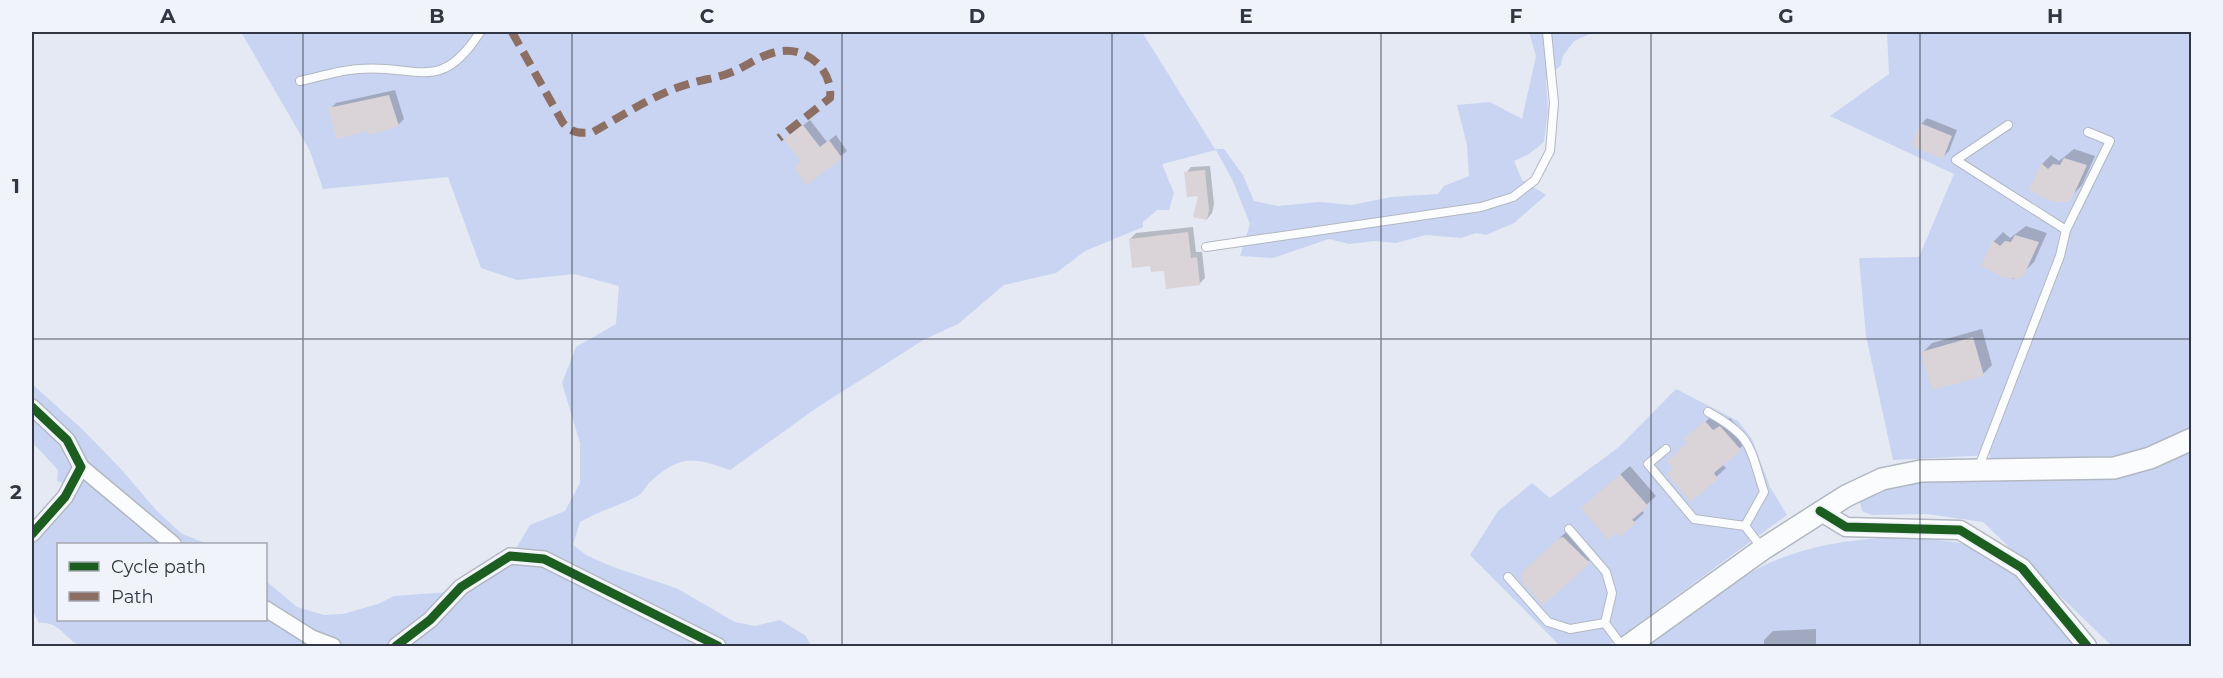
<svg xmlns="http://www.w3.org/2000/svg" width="2223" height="678" font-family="Montserrat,sans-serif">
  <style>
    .green { fill: #c8d4f1 }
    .shadow { fill: #0003 }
    .building { fill: #dad4d8 }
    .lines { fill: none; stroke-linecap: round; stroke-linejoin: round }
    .service-casing { stroke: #b2b8c2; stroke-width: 10 }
    .minor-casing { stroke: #b2b8c2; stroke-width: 18 }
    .tertiary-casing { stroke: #b2b8c2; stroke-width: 21 }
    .secondary-casing { stroke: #b2b8c2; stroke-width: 24 }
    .service { stroke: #fbfcfd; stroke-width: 8 }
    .minor { stroke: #fbfcfd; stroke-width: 15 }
    .tertiary { stroke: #fbfcfd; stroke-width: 18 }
    .secondary { stroke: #fbfcfd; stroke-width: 21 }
    .quiet { stroke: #8d6e63; stroke-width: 8; stroke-dasharray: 15 8; stroke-linecap: butt }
    .cycleway-casing { stroke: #f0f3fa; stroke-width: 13 }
    .cycleway { stroke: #1b5e20; stroke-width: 9 }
    .grid { fill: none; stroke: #313643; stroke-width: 1.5; stroke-opacity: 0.55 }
    .neatline { fill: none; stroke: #313643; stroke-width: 2 }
    .grid-label { font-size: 20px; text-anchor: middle; font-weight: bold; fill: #313643 }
  </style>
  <rect width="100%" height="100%" fill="#e4e9f4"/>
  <!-- green -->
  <path class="green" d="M241,32h901l73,117h9l19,26 11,26 24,5 41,-4 33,3 39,-8 47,-3 6,-8 25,-10 -2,-31 -10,-40 33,-3 32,17 14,-63 -7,-24h65l-20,9 -11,15 -2,9 -15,14 2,31 -4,32 -15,12 -15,7 8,19 24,15 -32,28 -28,12 -10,-2 -15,5 -35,-3 -30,8 -21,-2 -26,3 -20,-5 -56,19 -33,-2 10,-32 -17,-43 -17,-31 -54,14 12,29 -5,17h-12l-14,12v5l-58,24 -29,22 -52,12 -46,39 -33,15 -107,68 -88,63c-37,-13 -50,-16 -81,13 -4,5 -7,11 -13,14 -18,9 -37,14 -56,25l-7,23 13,10 27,12 63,21 59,34 20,4 25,-6 26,16 5,10h-730c-16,-6 -21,-25 -42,-23l-7,-14v-69l30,-27 16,-25 -21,-7 1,-11 -26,-28v-58l50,45 39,40 35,41 26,24 26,10h-150v76h208v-39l31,26 27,8 19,-1 35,-10 16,-8 55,-4 66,-42 15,-25 35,-14 15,-28v-40l-18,-60 14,-36 40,-23 3,-38 -45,-12 -57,6 -36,-12 -33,-91 -125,12 -13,-38z
    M1887,32h304v614h-79l-129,-124 -56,-8 -55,1 -10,-4 -2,-10c39,-23 83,-21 128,-23l2,-23 -97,5 -27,-124 -7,-78 60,-1 35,-83 -124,-58 59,-42z
    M1676,389l62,32 14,18 18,48 17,28 -179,131h-48l-90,-91 28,-44 34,-28 18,15 69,-51z
    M1906,536l55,7 57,30 57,73h-429c43,-31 87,-70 138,-89 40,-15 80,-18 122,-21z"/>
  <!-- shadow -->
  <path class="shadow" d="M395,90l9,29 -6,6 -30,4 -38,-20 6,-6z
    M1927,118l30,12 -8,21 -6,6 -22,-33z
    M810,120l17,22 9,-7 11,16 -40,32 -12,-16 7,-6 -10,-27z
    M2074,149l21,7 -13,29 -15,16 -36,-12 11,-25 9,-9 8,6z
    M1210,166l4,38 -2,9 -5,6 -7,-25 -14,-21 5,-6z
    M2026,226l21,7 -13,29 -15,15 -6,2 -30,-13 11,-25 9,-9 7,6z
    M1193,227l3,25h6l3,26 -6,6 -47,-20 -22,-25 6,-6z
    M1982,329l10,36 -9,9 -60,-22 9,-9z
    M1715,413l8,9 7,-4 19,22 -27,24 4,4 -35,32 -16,-31 21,-39z
    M1630,466l26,30 -15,14 3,3 -24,22 -28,-36z
    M1565,533h9l20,23 -51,47 -16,-34z
    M1816,629v17h-52v-6l9,-9z"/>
  <!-- building -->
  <path class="building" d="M389,95l10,31 -30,9 -2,-4 -30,8 -9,-31z
    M1920,123l32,13 -9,23 -32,-13z
    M803,125l17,22 9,-7 13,18 -35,27 -14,-18 8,-5 -17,-23z
    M2064,158l23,7 -14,31 -5,6h-16l-23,-12 12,-27 7,6 5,-5 7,1z
    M1205,170l4,40 -2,10 -14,-3 5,-21 -11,1 -3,-25z
    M1188,232l3,26 6,-1 3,28 -34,4 -2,-18 -13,1 -1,-6 -18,2 -3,-29z
    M2015,235l24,7 -14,31 -5,6 -16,-1 -23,-12 11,-26 8,6 5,-5 6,1z
    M1973,337l11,39 -52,14 -11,-38z
    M1705,421l8,9 7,-4 21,24 -27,23 4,6 -27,23 -24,-28 6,-5 -6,-8 20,-18 -3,-4z
    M1620,474l28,32 -16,14 4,3 -16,14 -4,-4 -8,7 -27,-32z
    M1563,537l27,26 -47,42 -21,-23v-10l36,-33z"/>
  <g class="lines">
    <defs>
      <path id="service" d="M300,81c19,-4 40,-11 59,-12 58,-5 81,26 121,-37
        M2008,125l-52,35 110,70
        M1206,247l275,-40 32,-10 22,-17 15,-29 4,-48 -7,-71
        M1708,412c45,25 41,34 56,80l-19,34
        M1666,449l-18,15 46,55 51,7 17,22
        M1978,469l82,-213 6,-26 44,-89 -22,-9
        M1569,529l37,43 6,21 -7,30 17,23
        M1508,577l40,45 22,7 35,-6"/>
      <path id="minor" d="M32,407l35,33 14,27 -16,30 -33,37
        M81,467l92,77
        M266,609l46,29 21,8
        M396,646l34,-26 31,-33 49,-31 34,3 174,87"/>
      <path id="tertiary" d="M1820,511l26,16 114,3 62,38 65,78"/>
      <path id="secondary" d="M1628,646l135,-97 83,-53 36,-17 39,-8 193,-3 36,-10 42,-19"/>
    </defs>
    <!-- service casing -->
    <use href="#service" class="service-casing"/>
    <!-- minor casing -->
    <use href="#minor" class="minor-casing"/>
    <!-- tertiary casing -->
    <use href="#tertiary" class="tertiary-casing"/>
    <!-- secondary casing -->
    <use href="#secondary" class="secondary-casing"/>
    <!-- service -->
    <use href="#service" class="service"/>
    <!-- minor -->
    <use href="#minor" class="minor"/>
    <!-- tertiary -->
    <use href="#tertiary" class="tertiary"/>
    <!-- secondary -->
    <use href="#secondary" class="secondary"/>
    <!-- quiet -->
    <path class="quiet" d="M512,32l51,91c9,10 16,11 30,9 31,-17 64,-40 99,-49 13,-4 26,-5 40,-11 17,-7 31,-19 50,-21 28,-3 51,21 48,47l-51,40"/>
    <defs>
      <path id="cycleway" d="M32,407l35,33 14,27 -16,30 -33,37
        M1820,511l26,16 114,3 62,38 65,78
        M396,646l34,-26 31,-33 49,-31 34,3 174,87"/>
    </defs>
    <!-- cycleway casing -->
    <use href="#cycleway" class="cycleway-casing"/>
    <!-- cycleway -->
    <use href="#cycleway" class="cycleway"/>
  </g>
  <!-- grid -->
  <path class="grid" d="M303,32v614M572,32v614M842,32v614M1112,32v614M1381,32v614M1651,32v614M1920,32v614M32,339h2160"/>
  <!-- border -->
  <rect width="2223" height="678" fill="none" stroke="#f0f3fa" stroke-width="66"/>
  <!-- legend -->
  <rect x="57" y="543" width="210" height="78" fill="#f0f3fa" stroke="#a4a7b1" stroke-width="1.5"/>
  <rect x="69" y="562" width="30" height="9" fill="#1b5e20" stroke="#a4a7b1" stroke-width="1.5"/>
  <text x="111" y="573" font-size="18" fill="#313643">Cycle path</text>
  <rect x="69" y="592" width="30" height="9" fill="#8d6e63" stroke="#a4a7b1" stroke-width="1.5"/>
  <text x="111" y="603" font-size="18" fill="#313643">Path</text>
  <rect x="33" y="33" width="2157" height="612" class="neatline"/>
  <g class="grid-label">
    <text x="168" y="23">A</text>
    <text x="437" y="23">B</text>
    <text x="707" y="23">C</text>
    <text x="977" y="23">D</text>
    <text x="1246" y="23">E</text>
    <text x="1516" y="23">F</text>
    <text x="1786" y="23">G</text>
    <text x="2055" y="23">H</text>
    <text x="16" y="193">1</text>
    <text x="16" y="499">2</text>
  </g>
</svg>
